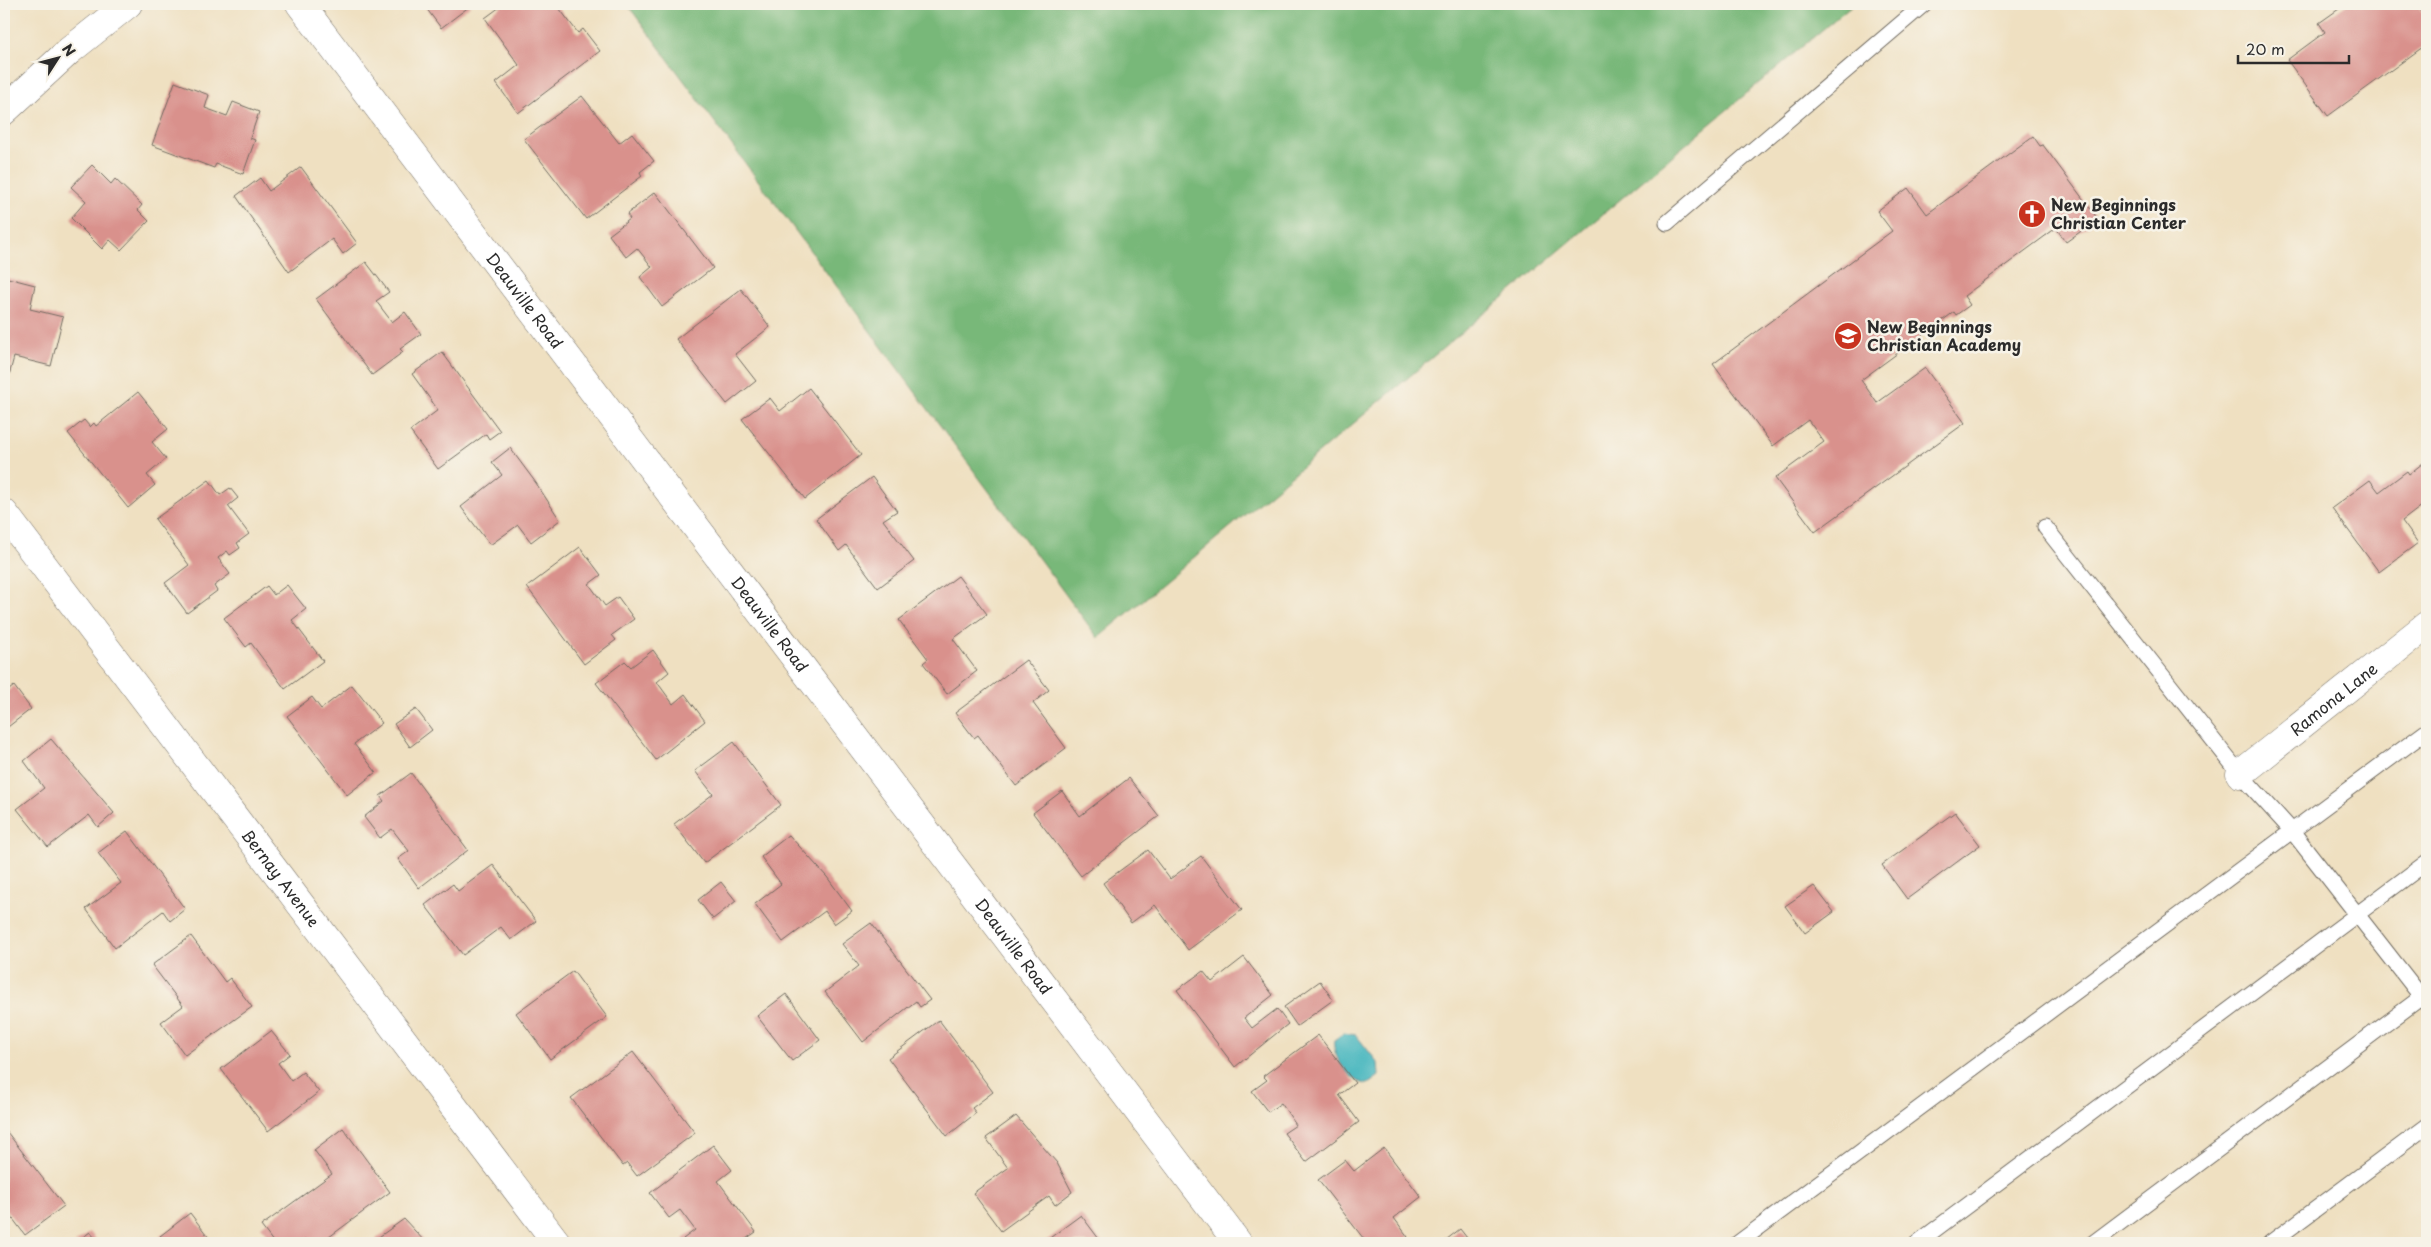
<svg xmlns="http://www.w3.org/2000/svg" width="2431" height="1247" font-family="'Playpen Sans',sans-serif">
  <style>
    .forest { fill: #78b879; stroke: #527252 }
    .water { fill: #48b7bf; stroke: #3a7175 }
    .building { fill: #d9918c }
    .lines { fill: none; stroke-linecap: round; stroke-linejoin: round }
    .lane-casing { stroke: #706a60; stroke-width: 17 }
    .street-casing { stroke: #706a60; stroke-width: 29 }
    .lane { stroke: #fff; stroke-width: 15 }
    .street { stroke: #fff; stroke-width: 28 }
    .labels { text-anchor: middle; stroke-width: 5; stroke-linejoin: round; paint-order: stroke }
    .poi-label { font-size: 16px; font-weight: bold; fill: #2b2b2b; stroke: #f7f3e8; text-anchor: start }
    .street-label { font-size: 16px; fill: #2b2b2b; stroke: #f7f3e8 }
  </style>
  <rect width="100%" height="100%" fill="#f7f3e8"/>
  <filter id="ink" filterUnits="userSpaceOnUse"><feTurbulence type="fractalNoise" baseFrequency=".02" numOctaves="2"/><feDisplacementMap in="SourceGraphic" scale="10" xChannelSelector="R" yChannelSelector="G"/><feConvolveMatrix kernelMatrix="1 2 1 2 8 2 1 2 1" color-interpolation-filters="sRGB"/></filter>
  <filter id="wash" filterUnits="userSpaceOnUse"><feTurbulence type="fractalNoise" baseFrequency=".0096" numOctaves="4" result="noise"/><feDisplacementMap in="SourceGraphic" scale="20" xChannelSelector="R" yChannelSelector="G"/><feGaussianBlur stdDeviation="1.12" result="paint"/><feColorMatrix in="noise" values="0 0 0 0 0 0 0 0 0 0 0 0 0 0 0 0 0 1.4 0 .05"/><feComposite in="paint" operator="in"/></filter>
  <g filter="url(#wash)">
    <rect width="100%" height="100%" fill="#efe0c1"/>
    <!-- forest -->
    <path class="forest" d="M627,4h1226l-755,634z"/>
    <!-- water -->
    <path class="water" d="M1344,1033l12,2 22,28 1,13 -11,8c-16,0 -37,-27 -34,-44z"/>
    <g id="blocks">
      <!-- building -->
      <path class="building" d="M423,4h46l1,2 -29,22z
        M504,4h52l22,29 5,-4 17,22 -82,62 -22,-30 23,-18 -34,-47z
        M2346,4h70l11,15v25l-99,72 -41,-56 38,-28 -6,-9z
        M175,82l34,13 -4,13 22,8 6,-14 26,10 -9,26 5,2 -12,34 -27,-10 -2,4 -62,-23z
        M582,96l37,47 13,-10 22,28 -14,11 2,4 -56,43 -62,-80z
        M2033,136l7,10 3,-1 55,74 -32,23 -10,-14 -92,68 6,9 -14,10 -2,-3 -93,68 16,23 48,-35 40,55 -150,109 -40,-54 49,-36 -16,-22 -35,26 -60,-82 179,-133 -15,-20 31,-23 19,26z
        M92,165l19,19 4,-5 27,26 -4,5 11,11 -28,29 -11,-10 -8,9 -31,-31 15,-17 -15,-14z
        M301,167l56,76 -14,11 -11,-15 -43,33 -53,-76 24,-18 9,13z
        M655,192l58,76 -51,39 -22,-30 12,-10 -15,-19 -11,9 -17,-22 21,-16 -3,-5z
        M366,262l23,30 -13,9 16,21 13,-10 16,22 -21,15 3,3 -31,23 -56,-76z
        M4,277l31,8 -5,24 33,8 -12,49 -37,-9 -8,30h-2z
        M741,289l29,38 -35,27 21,27 -29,23 -51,-65z
        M442,352l58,79 -11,8 -3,-5 -48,35 -28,-38 28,-21 -26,-36z
        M809,388l52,67 -56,44 -63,-80 28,-21 10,13z
        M138,392l30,37 -16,13 14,17 -19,16 8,10 -27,23 -60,-75 16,-13 6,7 4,-4 2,3z
        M510,448l26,35 24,37 -29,22 -13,-17 -28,20 -29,-38 41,-32 -10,-13z
        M2427,460v42l-25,19 16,22 -39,29 -47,-64 38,-28 9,12 28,-21 2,3z
        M872,477l25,34 -14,9 31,41 -36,27 -32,-43 -7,6 -23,-32z
        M209,480l11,15 10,-7 8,10 -10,8 21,28 -12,9 3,5 -10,7 -3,-4 -9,7 12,16 -16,12 3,5 -30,22 -22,-30 24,-18 -34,-46z
        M580,547l21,28 -12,9 16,22 13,-9 16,22 -22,16 4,5 -32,24 -57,-77z
        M958,576l29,38 -34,25 24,32 -30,23 -24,-31 5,-4 -29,-39z
        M287,585l19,24 -14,11 31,41 -38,28 -34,-46 -5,4 -22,-29 43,-32 7,9z
        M653,650l16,22 -12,10 16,22 12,-10 20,27 -49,39 -60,-77 29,-22 6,6z
        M1026,660l23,30 -16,13 33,45 -50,38 -38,-51 -4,3 -19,-25z
        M352,685l30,38 -28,21 22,28 -29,23 -60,-79 25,-19 9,12z
        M14,686l17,23 -27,21v-36z
        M416,709l16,21 -22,17 -16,-23z
        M51,739l63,74 -16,14 -9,-12 -41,32 -31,-38 27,-21 -20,-27z
        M734,742l47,63 -77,58 -30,-39 39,-30 -18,-23z
        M411,773l57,77 -49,38 -21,-29 11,-8 -17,-22 -12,9 -16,-21 20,-16 -4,-5z
        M1129,778l30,38 -78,60 -48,-63 29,-22 18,25z
        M1955,812l25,33 -73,54 -25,-34z
        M127,831l58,78 -15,12 -7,-10 -48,37 -29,-39 35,-26 -23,-30z
        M789,835l38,42 25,34 -18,13 -9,-13 -42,31 -28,-38 26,-20 -20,-27z
        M1148,850l22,29 31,-23 41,54 -54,40 -33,-45 -24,18 -28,-40z
        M493,865l43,56 -25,19 -10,-13 -38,28 -38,-50 28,-21 5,7z
        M721,882l15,19 -23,18 -15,-19z
        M1814,886l20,26 -29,21 -20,-27z
        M871,923l59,77 -10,7 -4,-6 -53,41 -38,-50 34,-26 -17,-22z
        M191,936l34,46 5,-4 22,29 -67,48 -24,-33 22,-16 -31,-41z
        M1244,957l29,38 -29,23 8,10 25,-19 11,15 -53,43 -58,-77 26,-19 9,11z
        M573,971l34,46 -57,42 -34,-46z
        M1320,981l13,19 -36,26 -13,-19z
        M786,994l34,46 -28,21 -35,-45z
        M939,1020l54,72 -21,16 4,5 -29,23 -59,-78z
        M271,1031l19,23 -12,9 13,18 12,-9 16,20 -51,39 -47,-62z
        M1318,1035l37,48 -16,12 20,27 -53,40 -22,-29 12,-8 -15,-22 -13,9 -16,-21 15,-11 -4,-4z
        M633,1052l62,81 -58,43 -10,-13 -4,3 -52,-68z
        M1016,1116l41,47 15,29 -17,13 -6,-9 -48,35 -28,-38 35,-25 -22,-30z
        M343,1128l47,64 -69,51h-14l-2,-3 -5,3h-26l-13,-17 71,-52 -18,-24z
        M7,1132l57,74 -39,29 -21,-28v-72z
        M713,1145l19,25 -14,11 38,51 -16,11h-53l-4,-4 12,-9 -15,-20 -11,8 -19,-25z
        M1384,1148l37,49 -27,21 14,19 -8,6h-33l-49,-63 27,-20 9,11z
        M190,1213l23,30h-48l-5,-7z
        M1081,1215l21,28h-59z
        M404,1219l22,24h-47l-3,-4z
        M1460,1229l11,14h-29z
        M90,1232l9,11h-24z"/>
    </g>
  </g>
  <g filter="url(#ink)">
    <use href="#blocks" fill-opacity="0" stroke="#706a60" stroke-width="1"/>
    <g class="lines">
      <defs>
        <path id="lane" d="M1667,223l257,-219
          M2427,731l-135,100 135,173
          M1738,1243l554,-412 -52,-57 -195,-247
          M1917,1243l510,-381
          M2093,1243l334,-250
          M2270,1243l157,-117"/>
        <g id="street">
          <path id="s1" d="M300,4l938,1239"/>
          <path d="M4,111l65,-60 59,-47"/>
          <path id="s2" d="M4,513l553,730"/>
          <path id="s3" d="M2240,774l187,-149"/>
        </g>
      </defs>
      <!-- lane casing -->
      <use href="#lane" class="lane-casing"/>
      <!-- street casing -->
      <use href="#street" class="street-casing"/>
      <!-- lane -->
      <use href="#lane" class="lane"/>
      <!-- street -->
      <use href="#street" class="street"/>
    </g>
  </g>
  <!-- icons -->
  <defs>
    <symbol id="church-disc" viewBox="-11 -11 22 22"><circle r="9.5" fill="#c8321e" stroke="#f7f3e8"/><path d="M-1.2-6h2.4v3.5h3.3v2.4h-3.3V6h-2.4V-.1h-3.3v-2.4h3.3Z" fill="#fff"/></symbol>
    <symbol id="school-disc" viewBox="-11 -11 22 22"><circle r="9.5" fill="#c8321e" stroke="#f7f3e8"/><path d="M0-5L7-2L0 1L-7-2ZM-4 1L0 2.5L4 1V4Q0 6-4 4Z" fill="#fff"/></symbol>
  </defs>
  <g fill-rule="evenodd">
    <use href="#church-disc" x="2016" y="198" width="32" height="32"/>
    <use href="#school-disc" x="1832" y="320" width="32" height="32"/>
  </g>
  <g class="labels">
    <!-- poi labels -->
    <g class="poi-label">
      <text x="2051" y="211">New Beginnings<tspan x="2051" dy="18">Christian Center</tspan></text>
      <text x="1867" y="333">New Beginnings<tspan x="1867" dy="18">Christian Academy</tspan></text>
    </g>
    <!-- street labels -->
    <g class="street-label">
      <text dy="6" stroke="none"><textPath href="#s1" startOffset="372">Deauville Road</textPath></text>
      <text dy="6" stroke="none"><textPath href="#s1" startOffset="778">Deauville Road</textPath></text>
      <text dy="6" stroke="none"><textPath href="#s3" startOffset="120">Ramona Lane</textPath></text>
      <text dy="6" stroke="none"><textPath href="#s2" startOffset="458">Bernay Avenue</textPath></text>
      <text dy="6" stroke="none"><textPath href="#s1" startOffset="1182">Deauville Road</textPath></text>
    </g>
  </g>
  <!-- margin -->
  <rect width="2431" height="1247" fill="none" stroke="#f7f3e8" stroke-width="20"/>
  <!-- north arrow -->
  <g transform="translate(58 58) rotate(54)" stroke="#f7f3e8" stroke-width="4" paint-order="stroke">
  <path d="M0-4L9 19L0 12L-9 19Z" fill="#2b2b2b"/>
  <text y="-8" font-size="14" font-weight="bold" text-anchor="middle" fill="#2b2b2b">N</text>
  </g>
  <!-- scale -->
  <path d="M2238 55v8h111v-8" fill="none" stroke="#2b2b2b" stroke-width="2.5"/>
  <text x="2246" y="55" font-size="15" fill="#2b2b2b" stroke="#f7f3e8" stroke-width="4" paint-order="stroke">20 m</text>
</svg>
